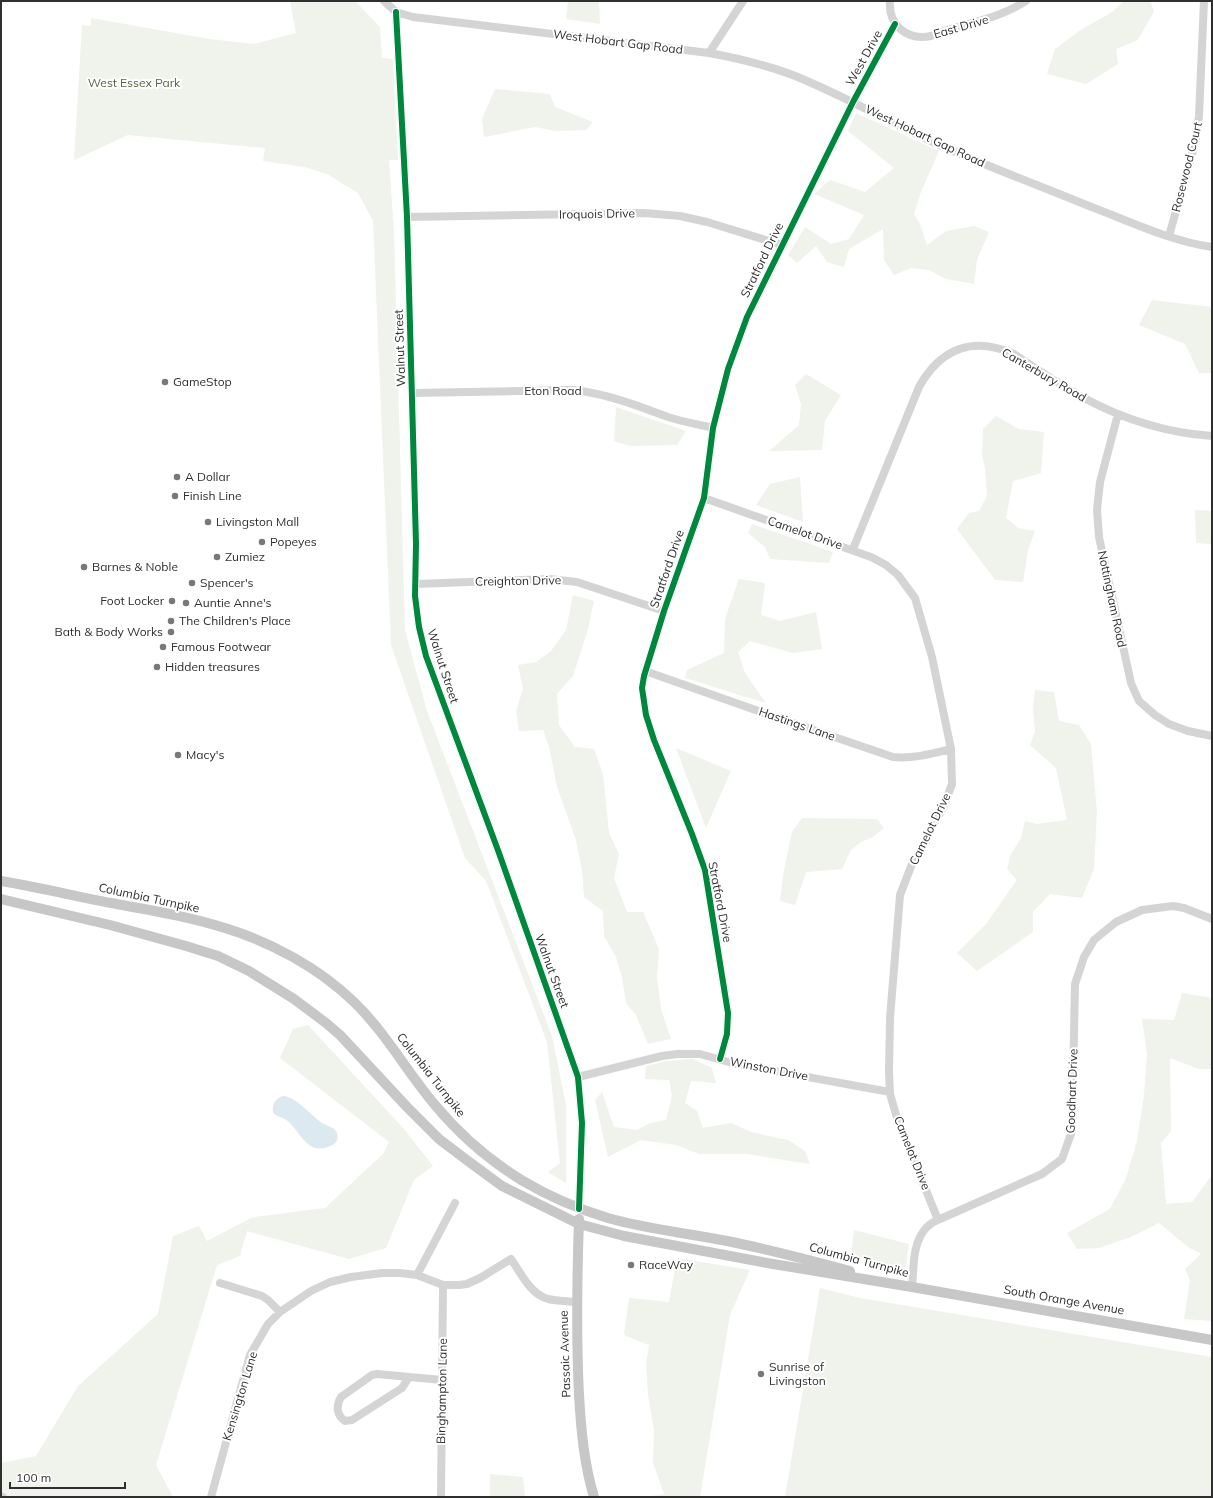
<svg xmlns="http://www.w3.org/2000/svg" width="1213" height="1498" font-family="Mulish,sans-serif">
  <style>
    .green { fill: #f0f2ec }
    .water { fill: #dce9f0 }
    .lines { fill: none; stroke-linecap: round; stroke-linejoin: round }
    .minor { stroke: #d4d4d4; stroke-width: 8 }
    .major { stroke: #c7c7c7; stroke-width: 10 }
    .cycleway-casing { stroke: #fff; stroke-width: 8 }
    .cycleway { stroke: #00873e; stroke-width: 6 }
    .poi-dot { fill: #787878; stroke: #fff; stroke-width: 1.5 }
    .labels { text-anchor: middle; stroke-width: 4; stroke-linejoin: round; paint-order: stroke }
    .street-label { font-size: 12px; fill: #2f2f2f; stroke: #fff }
    .park-label { font-size: 12px; fill: #546740; stroke: #fff }
    .poi-label { font-size: 12px; fill: #2f2f2f; stroke: #fff; text-anchor: start }
  </style>
  <rect width="100%" height="100%" fill="#fff"/>
  <!-- green -->
  <path class="green" d="M290,1h65l25,26 2,31 11,1 5,101h-9l5,71 11,399 22,81 125,325 14,69v78l-18,-11 12,-9 -13,-121 -61,-161 -21,-23 -74,-213 -18,-424 -15,-28 -29,-18 -24,-8 -42,-6 2,-13 -137,-13 -54,25 8,-135 9,1v-8l118,21 45,5 42,-11z
    M568,1h31l1,23 -34,-5z
    M1124,1h26l4,10 -16,29 -22,9 2,15 -32,20 -39,-10 8,-25 24,-18 33,-19z
    M495,89l55,5 5,13 38,15 -7,8 -30,1 -21,-4 -51,10 -2,-18z
    M856,113l83,38 -18,41 -7,22 6,10 7,21 19,-14 28,-5 15,6 -12,28 -3,24 -28,-5 -17,-9 -18,-2 -17,7 -10,-15 -1,-31 -34,20 -5,18 -17,-5 -11,-16 -19,17 -9,-8 17,-28 26,17 18,-5 15,-24 -50,-21 16,-14 35,12 29,-24 -46,-37z
    M1152,300l60,7v66h-13l-14,-29 -46,-19z
    M806,374l35,21 -16,26 -3,29 -53,1 30,-26 2,-21 -6,-19z
    M616,407l70,24 -9,14 -47,1 -16,-5z
    M996,416l23,13 25,3 -3,41 -28,8 -7,37 12,10 17,3 -7,19 -5,32 -28,-2 -38,-51 12,-16 10,-2 8,-15 -2,-28 -3,-13 1,-26z
    M800,477l3,45 -47,-17 14,-21z
    M1195,510l17,1v33l-16,-1z
    M752,524l81,28 -4,11 -59,-4 -5,-12 -17,-14z
    M739,579l26,4 -4,32 19,6 36,-9 6,37 -29,4 -43,-12 -12,11 7,21 21,30 -81,-25 2,-8 37,-17 1,-34z
    M573,595l21,6 -6,28 -15,47 -16,18 2,31 16,22 19,2 9,25 6,59 10,21 -5,24 13,34h16l16,37 -2,28 4,32 10,30 -23,5 -12,-29 -10,-12 -4,-26 -6,-20 -12,-21 -1,-25 -19,-14 -2,-27 -6,-30 -19,-53 -8,-40 -6,-17 -24,1 -3,-20 7,-22 -5,-24 18,-3 15,-11 15,-21z
    M1035,690l19,2 5,29 20,4 12,19 6,68 -3,57 -12,29 -32,-4 -17,18v20l-56,39 -20,-18 29,-29 31,-44 -10,-11 4,-15 10,-16 4,-17 12,3 30,-4 -11,-52 -26,-23 5,-14 -2,-22z
    M676,748l55,23 -25,57z
    M802,818l75,1 7,9 -11,9 -12,5 -10,8 -9,19 -36,3 -11,33 -15,-4 4,-31 8,-38z
    M1182,993l30,5v71h-13l-29,-11 1,73 -10,12 5,61 26,-2 20,-27v146l-28,-2 6,-39 -5,-11 16,-15 -13,-7 -29,-24 -28,14 -32,11 -22,1 -10,-16 43,-24 16,-31 11,-37 7,-46 3,-41 -5,-35 32,1z
    M308,1025l96,104 29,37 -19,14 -28,68 -37,11 -102,-28 -7,25 -23,9 -61,200 17,32h-166l-6,-7v-27l35,-7 42,-70 80,-72 15,-78 26,-10 8,15 46,-24 72,-9 58,-54 6,-12 -109,-84 13,-29z
    M693,1059l19,9 4,15 -25,-2 -6,22 12,8 6,17 28,-5 20,9 37,8 17,11 5,13 -63,-10h-48l-23,-9 -35,-5 -33,17 -13,-57 7,-8 12,35 23,3 13,-7 16,-3 6,-24 -3,-16 -24,-1 1,-13 20,-5z
    M854,1230l55,14 -4,28 -54,-16z
    M677,1258l73,12 -20,45 -30,182h-54l18,-3 -11,-31 1,-33 -6,-35 -2,-31 3,-19 -25,-10 5,-37 40,4z
    M820,1288l40,10 352,59v140h-427z
    M490,1474l33,3 2,20h-35z"/>
  <!-- water -->
  <path class="water" d="M283,1096c12,0 28,19 39,27 5,3 13,4 15,10 1,4 1,8 -3,11 -25,14 -31,-8 -45,-22 -5,-5 -11,-4 -16,-9 -1,-8 1,-14 10,-17z"/>
  <g class="lines">
    <!-- minor -->
    <path class="minor" d="M384,1l12,11 17,5 296,36c33,6 67,14 98,28 44,19 85,42 128,62 51,23 103,42 154,63 40,15 81,35 123,41
      M890,1c-2,24 17,40 41,35 9,-3 18,-7 27,-9 24,-7 46,-12 68,-26
      M396,12l11,205 9,327 -1,52 4,31 7,29 73,197 79,224 4,46 -3,86
      M709,53l34,-52
      M407,217l237,-4 36,3 27,6 75,23
      M1169,236l26,-93 4,-27 5,-115
      M412,393l161,-3c35,4 63,15 95,27 15,5 30,7 45,11
      M1118,414l-18,68 -3,28 2,27 32,146 8,18 16,14 14,9 19,7 24,5
      M704,498l167,59 15,8 12,10 17,23 17,59 19,92 1,35 -9,24 -12,21 -5,13 -14,22 -12,31 -10,123 -1,53 1,23 7,24 41,102
      M853,549l66,-162c22,-39 54,-51 95,-33 23,15 46,31 70,44 39,21 83,35 128,38
      M416,584l133,-5 28,3 87,29
      M645,671l125,44 123,42c20,2 38,-3 58,-8
      M720,1059l7,-25 1,-21 -23,-143 -13,-36 -38,-94 -8,-25 -4,-27 2,-12 20,-65 40,-113 9,-70 15,-59 19,-52 106,-215 42,-78
      M578,1077l84,-21 15,-2h23l36,10 154,28
      M417,1275l38,-72
      M220,1283l42,13 6,4 12,12
      M912,1287c2,-20 0,-45 15,-60 3,-3 8,-6 13,-8l102,-45 20,-15 10,-28 3,-147 9,-27 10,-17 22,-18 26,-12 31,-4 11,2 28,11
      M409,1377l-7,11 -50,32 -7,1c-9,-6 -9,-16 -4,-24l31,-22 5,-1 65,6
      M1,1496l2,1
      M211,1497l39,-142 18,-31 12,-12 31,-21 19,-9 21,-5 31,-4h18l17,2 26,10h16l8,-1 13,-6 31,-19c10,14 19,35 37,40 9,2 19,2 28,3
      M441,1497l2,-212"/>
    <!-- major -->
    <path class="major" d="M1,881c37,6 73,15 110,22 38,7 76,13 114,25 46,14 94,40 129,74 32,31 53,70 81,103 25,30 55,56 88,76 27,16 55,28 85,37 38,11 79,15 119,23 41,8 82,19 123,30
      M1,899l109,26 76,21 32,10 31,15 45,28 32,24 14,12 67,72 32,32 29,22 34,25 77,38 45,12 143,27 145,24 300,53
      M579,1219c-2,59 -3,117 0,176 2,34 5,69 15,102"/>
    <defs>
      <path id="cycleway" d="M396,12l11,205 9,327 -1,52 4,31 7,29 73,197 79,224 4,46 -3,86
        M720,1059l7,-25 1,-21 -23,-143 -13,-36 -38,-94 -8,-25 -4,-27 2,-12 20,-65 40,-113 9,-70 15,-59 19,-52 106,-215 42,-78"/>
    </defs>
    <!-- cycleway casing -->
    <use href="#cycleway" class="cycleway-casing"/>
    <!-- cycleway -->
    <use href="#cycleway" class="cycleway"/>
  </g>
  <!-- markers -->
  <g class="poi-dot">
    <circle cx="165" cy="382" r="4"/>
    <circle cx="177" cy="477" r="4"/>
    <circle cx="175" cy="496" r="4"/>
    <circle cx="208" cy="522" r="4"/>
    <circle cx="262" cy="542" r="4"/>
    <circle cx="217" cy="557" r="4"/>
    <circle cx="84" cy="567" r="4"/>
    <circle cx="192" cy="583" r="4"/>
    <circle cx="172" cy="601" r="4"/>
    <circle cx="186" cy="603" r="4"/>
    <circle cx="171" cy="621" r="4"/>
    <circle cx="171" cy="632" r="4"/>
    <circle cx="163" cy="647" r="4"/>
    <circle cx="157" cy="667" r="4"/>
    <circle cx="178" cy="755" r="4"/>
    <circle cx="631" cy="1265" r="4"/>
    <circle cx="761" cy="1374" r="4"/>
  </g>
  <g class="labels">
    <!-- street labels -->
    <g class="street-label">
      <text transform="translate(961 27) rotate(-16)" y="4">East Drive</text>
      <text transform="translate(618 42) rotate(7)" y="4">West Hobart Gap Road</text>
      <text transform="translate(864 58) rotate(-61)" y="4">West Drive</text>
      <text transform="translate(925 136) rotate(25)" y="4">West Hobart Gap Road</text>
      <text transform="translate(1187 167) rotate(-76)" y="4">Rosewood Court</text>
      <text transform="translate(597 214) rotate(-1)" y="4">Iroquois Drive</text>
      <text transform="translate(762 260) rotate(-64)" y="4">Stratford Drive</text>
      <text transform="translate(400 348) rotate(-92)" y="4">Walnut Street</text>
      <text transform="translate(1044 375) rotate(30)" y="4">Canterbury Road</text>
      <text x="553" y="395">Eton Road</text>
      <text transform="translate(805 533) rotate(19)" y="4">Camelot Drive</text>
      <text transform="translate(667 569) rotate(-71)" y="4">Stratford Drive</text>
      <text transform="translate(518 581) rotate(-1)" y="4">Creighton Drive</text>
      <text transform="translate(1112 599) rotate(78)" y="4">Nottingham Road</text>
      <text transform="translate(443 666) rotate(72)" y="4">Walnut Street</text>
      <text transform="translate(797 724) rotate(19)" y="4">Hastings Lane</text>
      <text transform="translate(930 829) rotate(-64)" y="4">Camelot Drive</text>
      <text transform="translate(149 898) rotate(12)" y="4">Columbia Turnpike</text>
      <text transform="translate(720 902) rotate(79)" y="4">Stratford Drive</text>
      <text transform="translate(552 971) rotate(70)" y="4">Walnut Street</text>
      <text transform="translate(769 1069) rotate(11)" y="4">Winston Drive</text>
      <text transform="translate(431 1075) rotate(52)" y="4">Columbia Turnpike</text>
      <text transform="translate(1072 1091) rotate(-88)" y="4">Goodhart Drive</text>
      <text transform="translate(912 1153) rotate(68)" y="4">Camelot Drive</text>
      <text transform="translate(859 1260) rotate(15)" y="4">Columbia Turnpike</text>
      <text transform="translate(1064 1300) rotate(10)" y="4">South Orange Avenue</text>
      <text transform="translate(565 1354) rotate(-92)" y="4">Passaic Avenue</text>
      <text transform="translate(442 1391) rotate(-89)" y="4">Binghampton Lane</text>
      <text transform="translate(240 1396) rotate(-73)" y="4">Kensington Lane</text>
    </g>
    <!-- park labels -->
    <g class="park-label">
      <text x="134" y="87">West Essex Park</text>
    </g>
    <!-- poi labels -->
    <g class="poi-label">
      <text x="173" y="386">GameStop</text>
      <text x="185" y="481">A Dollar</text>
      <text x="183" y="500">Finish Line</text>
      <text x="216" y="526">Livingston Mall</text>
      <text x="270" y="546">Popeyes</text>
      <text x="225" y="561">Zumiez</text>
      <text x="92" y="571">Barnes &amp; Noble</text>
      <text x="200" y="587">Spencer's</text>
      <text x="164" y="605" text-anchor="end">Foot Locker</text>
      <text x="194" y="607">Auntie Anne's</text>
      <text x="179" y="625">The Children's Place</text>
      <text x="163" y="636" text-anchor="end">Bath &amp; Body Works</text>
      <text x="171" y="651">Famous Footwear</text>
      <text x="165" y="671">Hidden treasures</text>
      <text x="186" y="759">Macy's</text>
      <text x="639" y="1269">RaceWay</text>
      <text x="769" y="1371">Sunrise of<tspan x="769" dy="14">Livingston</tspan></text>
    </g>
  </g>
  <!-- border -->
  <rect width="1213" height="1498" fill="none" stroke="#2f2f2f" stroke-width="4"/>
  <!-- scale -->
  <path d="M10 1482v6h115v-6" fill="none" stroke="#2f2f2f" stroke-width="2"/>
  <text x="16" y="1482" font-size="12" fill="#2f2f2f" stroke="#ffffff" stroke-width="3" paint-order="stroke">100 m</text>
</svg>
